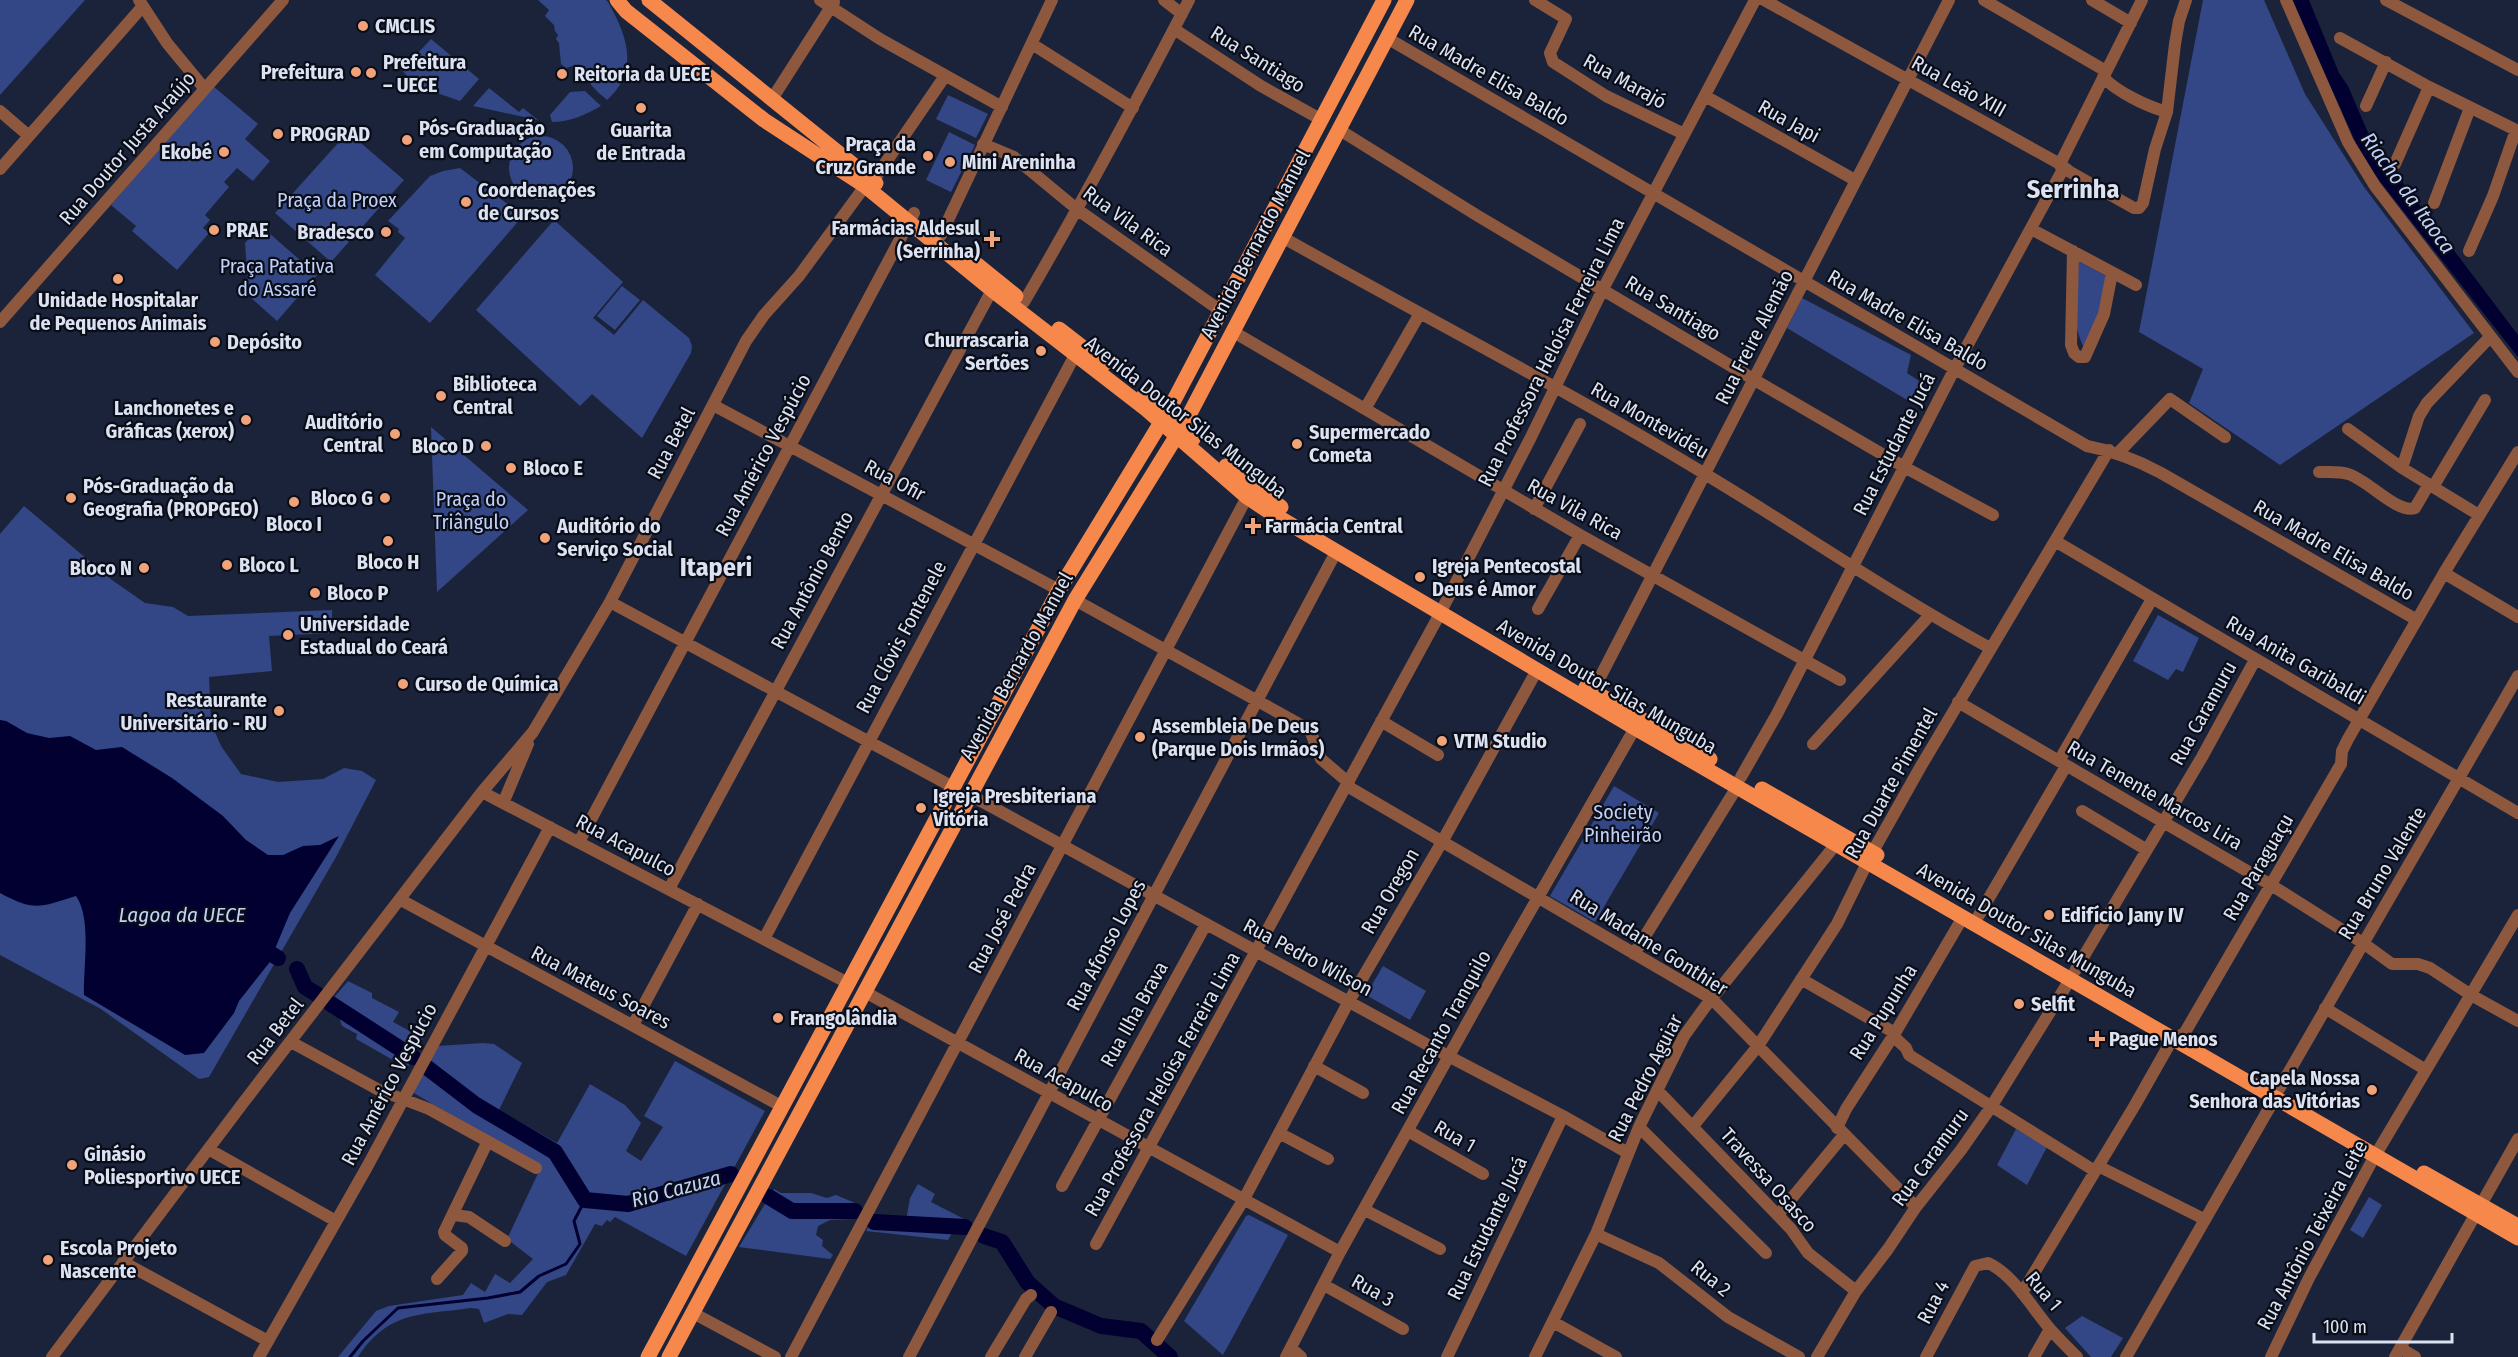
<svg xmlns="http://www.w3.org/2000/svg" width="2518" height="1357" font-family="'Fira Sans Condensed',sans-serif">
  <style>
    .green { fill: #334686 }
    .water { fill: #020031 }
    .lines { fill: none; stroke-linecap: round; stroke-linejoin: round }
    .stream { stroke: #020031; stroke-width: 3 }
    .river { stroke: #020031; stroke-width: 16 }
    .minor { stroke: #8d583d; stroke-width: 12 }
    .major { stroke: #f6884c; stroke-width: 15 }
    .poi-dot { fill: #f0a27a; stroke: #090d17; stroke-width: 2 }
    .labels { text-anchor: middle; stroke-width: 4.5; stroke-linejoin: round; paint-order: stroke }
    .poi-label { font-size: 20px; font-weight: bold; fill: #dce2f2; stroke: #090d17; text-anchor: start }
    .street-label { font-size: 20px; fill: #dce2f2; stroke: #090d17 }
    .park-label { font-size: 20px; fill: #c1d0f9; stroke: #090d17 }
    .water-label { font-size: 21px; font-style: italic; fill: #c1d1fa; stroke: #090d17 }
    .district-label { font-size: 26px; font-weight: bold; fill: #dce2f2; stroke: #090d17 }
  </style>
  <rect width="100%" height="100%" fill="#1b233b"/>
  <!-- green -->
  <path class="green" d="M0,0h85l-85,95z
    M538,0h68l2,2c19,33 32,69 -1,98 -4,-4 -10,-8 -14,-13 -10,-11 -1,-27 -27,-19l-5,-4 -2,-21 -3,-4 2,-4 -3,-4 -1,-6 -9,-9 4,-6z
    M2203,0h61l41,94 59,93 110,146 -194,132 -91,-62 14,-34 -64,-37z
    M431,39l48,40 -19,22c-21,-8 -44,-12 -58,-31z
    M213,86l45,38 -13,15 25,22 -17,20 -16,-13 -13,14 5,5 -24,28 5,5 -7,8 6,5 -32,37 -45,-39 4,-5 -25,-21z
    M489,88l30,24 4,-4 15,12 -65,-14z
    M585,91l16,15c-16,9 -31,16 -49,16l-2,-7 20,-23z
    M948,95l40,19 -12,24 -40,-19z
    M348,132l56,48 -73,82 -56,-49z
    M949,132l26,13 -24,47 -25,-12z
    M509 168a32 32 0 1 1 64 0a32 32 0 1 1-64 0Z
    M460,168l63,48 -93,107 -55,-48 30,-37 -7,-6 1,-3 -11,-8 42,-45 13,-5z
    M554,220l69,62 -30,36 21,17 29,-35 46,38 3,8 -1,7 -49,85 -50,-44 -12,12 -104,-96z
    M261,226l56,49 -40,46 -28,-25 -4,-53z
    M2078,261l32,17 -10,38 -16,32c-14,-28 -8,-57 -6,-87z
    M622,286l18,14 -25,30 -18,-14z
    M1802,298l109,57 -4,18 15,10 -10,20 -125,-75z
    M431,427l97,83 -91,82z
    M24,506l88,74 33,23 28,4 15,9 144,-6v23l-63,3 3,35 -63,6 2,46 10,23 20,28 37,8 45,-3 21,-11 18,3 14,9 -40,77 -127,220 -10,2 -98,-70 -101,-54v-421z
    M2158,615l41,23 -16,34 -7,-3 -8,11 -35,-19z
    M1614,786l45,27 -64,109 -45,-26z
    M1383,966l43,25 -16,29 -44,-25z
    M348,981l24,12v5l27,14 -6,10 30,16 -16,30 -51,-29 1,-5 -15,-8 -3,-9 -13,-10z
    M483,1043l11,1 28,19 -23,47 58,33 33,-59 35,21 16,18 -15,28 15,10 22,-34 -19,-11 31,-55 90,50 -79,145 -71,-39 -5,5 -3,-2 -5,6 -7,-2 -29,51 -19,7 -25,33 -14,-1 -24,9 -5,-14 -8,-1c-49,7 -82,2 -113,49h-20l38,-46 13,-5 74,-11 8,-12 14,9 10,-18 15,9 23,-24 -26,-20 34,-72 -129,-75 26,-46z
    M2016,1129l31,18 -20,38 -30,-20z
    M918,1184l17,10 -4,8 37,19 -7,13 -8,-3 -5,9 -82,-9 7,-14 33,3 4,-22z
    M774,1189l7,4h30l16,5 9,-3 24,10 -9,14 -21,1 -12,6 -2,9 7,5 -1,6 11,9 -3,4 -91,-12z
    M2369,1197l13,8 -19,33 -13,-8z
    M1249,1215l39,20 -65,120 -39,-34 62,-105z
    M2082,1316l41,22 -12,19h-20l-26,-29z"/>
  <!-- water -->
  <path class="water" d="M2292,0h17l30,73 9,13 24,56 146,193v22l-154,-196z
    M0,720l6,1 21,12 22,5 21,-2 26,14 26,-3 50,31 51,38 23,24 22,15h15l20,-9 17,-1 19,-9 -49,77 -21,50 -30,38 -5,12 -30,40 -19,2 -101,-60c-1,-28 8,-76 -8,-99 -36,11 -41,16 -76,-3z"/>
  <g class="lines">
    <!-- stream -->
    <path class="stream" d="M350,1357l13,-16 35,-33 90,-10 32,-6 19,-16 27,-12 14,-20 -6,-23 11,-21"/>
    <!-- river -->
    <path class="river" d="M255,944l23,14
      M297,969l8,18 13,8
      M331,1004l82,53
      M425,1066l51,39 79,47 30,48 43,4 103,-30
      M769,1197l23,14h63
      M874,1222l91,5
      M984,1236l18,6 26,41 26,23 47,20 40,5 29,26"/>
    <!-- minor -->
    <path class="minor" d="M139,0l28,43 37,45
      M820,0l60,39 122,68
      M1164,0l18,14
      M1535,0l31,19 -16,34 3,9 53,34 78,38
      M1764,0l296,164 10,8 64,36h5l4,-5 12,-54 12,-37 8,-68 4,-23 7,-21
      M1984,0l122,71
      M2092,0l39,23
      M2286,0l62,142 27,44 143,186
      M2386,0l132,70
      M1174,29l87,57 61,34
      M1387,38l700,408c27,5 50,14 74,27l256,147
      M2340,38l89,49 89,44
      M1032,44l101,64
      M2103,77c14,15 43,29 64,35
      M1705,96l150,84
      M772,99l62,-97
      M2366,106l20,-44
      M0,111l29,25
      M1338,129l140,87 275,163 153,89 87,47
      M983,144l31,13 64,53 143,101
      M2395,164l34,-77
      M0,169l143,-163
      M873,181l72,-105
      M2434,203l36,-95
      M2031,229l105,56
      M941,235l111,-235
      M1282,237c140,79 285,153 423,237 95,57 187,121 285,174
      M2073,251l-2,94 3,8 5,4h6l19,-43 8,-41
      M2469,251l24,-55 23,-66
      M1024,302c58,-99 112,-200 165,-302
      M0,322l283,-322
      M1232,331l348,204 260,145
      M713,405l346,185
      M1365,409l54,-94
      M2348,429l54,39 77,47
      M2118,453l52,-54 55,38
      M2402,468l17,-52 8,-13 63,-66
      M2319,472c10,0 20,-1 29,2 19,5 49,40 67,34l14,-24
      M2433,487l52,-87
      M1534,509l46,-85
      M2055,541l463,272
      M2444,573l74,44
      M1075,600l235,130 11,29 28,24
      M610,602l343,185
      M1538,609l42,-74
      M1593,691l356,-691
      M1958,702l313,183 92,58 29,21h26l12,4 41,27 47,26
      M1381,721l57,34
      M1813,744l117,-129
      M2059,761l93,-162
      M1741,777l36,-63 177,-344 108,-199 -2,-7 82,-164
      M1347,786l365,213 204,208
      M482,792l366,191
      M970,795l480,262 113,59 65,37
      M504,801l24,-57
      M2082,811l65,39
      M579,842l335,-629
      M669,889l323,-599
      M401,900l382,207
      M1979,915l87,-149
      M764,939l311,-584
      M1634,954l103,-167
      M2075,971l127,-214 53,-97
      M1801,979l94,54
      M865,992l475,260
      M2325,1008l101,62
      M633,1025l65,-121
      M1893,1036l13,12 3,7 186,116
      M291,1042l88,48 50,19 107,59
      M1314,1066l49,27
      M2279,1089l239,-413
      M1657,1090l134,139 17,24 48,38
      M1693,1126l65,-80 79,-122 35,-71 49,-87 188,-316
      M1639,1127l127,126
      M1837,1128l9,-19 49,-76 68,-116
      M1408,1131l75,43
      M1279,1133l49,26
      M210,1150l126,71
      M2098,1166l106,53
      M1062,1186l144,-262
      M1365,1210l75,39
      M454,1215l15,2 36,24
      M1778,1215l65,-79
      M1596,1234l63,29 69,54 71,40
      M1096,1244l340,-623 95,-184 72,-148 152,-289
      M123,1262l145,79
      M437,1279l25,-28v-3l-17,-13 -1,-3 43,-89
      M1324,1285l79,44
      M2022,1293l113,-188 38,-67 11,-4 157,-270 1,-13 6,-12 96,-166 74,-121
      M693,1313l82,44
      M1553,1322l63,35
      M1157,1340l87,-141 105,-198 93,-159 95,-172
      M1291,1348l10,9
      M2400,1348l15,9
      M52,1357l191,-254 239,-311 51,-60 77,-130 136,-261 18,-26 35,-39 66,-90
      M259,1357l108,-190 183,-340
      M791,1357l456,-860
      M909,1357l427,-805
      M991,1357l35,-58 5,-4
      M1025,1357l26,-45
      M1286,1357l54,-105 169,-304 126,-220
      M1447,1357l116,-241
      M1535,1357l61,-123 43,-107 45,-91 21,-29 131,-163
      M1817,1357l39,-66 32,-42 28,-42 45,-57 30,-43 80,-129
      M1926,1357l49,-91 13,-3c25,11 45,46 62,66 9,10 18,19 27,28
      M2034,1357l16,-28
      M2126,1357l149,-259
      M2271,1357l38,-79 63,-117 146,-246
      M2395,1357l123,-218"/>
    <!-- major -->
    <path class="major" d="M617,0l9,11 138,109 101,66 127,104 154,119 101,88 21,14 367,217 883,510
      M649,0l227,183
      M974,262l42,34
      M1059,329l45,35
      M1144,395l22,17 27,27
      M1226,466l55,41
      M1586,687l124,72
      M1762,789l115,66
      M2424,1173l94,53
      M648,1357l411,-767 112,-184 213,-406
      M669,1357l406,-757 112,-181 220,-419"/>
  </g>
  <!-- markers -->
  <g class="poi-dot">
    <circle cx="363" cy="26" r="6"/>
    <circle cx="356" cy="72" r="6"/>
    <circle cx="371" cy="73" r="6"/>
    <circle cx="562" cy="74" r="6"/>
    <circle cx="641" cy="108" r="6"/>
    <circle cx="278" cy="134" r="6"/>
    <circle cx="407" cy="140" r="6"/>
    <circle cx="224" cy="152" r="6"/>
    <circle cx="928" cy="156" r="6"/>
    <circle cx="950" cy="162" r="6"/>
    <circle cx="466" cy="202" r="6"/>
    <circle cx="214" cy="230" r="6"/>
    <circle cx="386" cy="232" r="6"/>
    <path d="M989 230h6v6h6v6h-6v6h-6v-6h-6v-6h6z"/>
    <circle cx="118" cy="279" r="6"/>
    <circle cx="215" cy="342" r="6"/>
    <circle cx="1041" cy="351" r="6"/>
    <circle cx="441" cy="396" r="6"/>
    <circle cx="246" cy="420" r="6"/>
    <circle cx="395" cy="434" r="6"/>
    <circle cx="1297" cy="444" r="6"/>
    <circle cx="486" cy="446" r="6"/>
    <circle cx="511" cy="468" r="6"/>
    <circle cx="71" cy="498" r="6"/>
    <circle cx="385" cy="498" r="6"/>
    <circle cx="294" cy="502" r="6"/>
    <path d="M1250 517h6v6h6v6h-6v6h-6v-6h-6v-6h6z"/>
    <circle cx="545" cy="538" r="6"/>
    <circle cx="388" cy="541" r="6"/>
    <circle cx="227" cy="565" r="6"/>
    <circle cx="144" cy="568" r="6"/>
    <circle cx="1420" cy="577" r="6"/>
    <circle cx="315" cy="593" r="6"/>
    <circle cx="288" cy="635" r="6"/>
    <circle cx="403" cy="684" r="6"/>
    <circle cx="279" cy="711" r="6"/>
    <circle cx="1140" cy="737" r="6"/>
    <circle cx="1442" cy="741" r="6"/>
    <circle cx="921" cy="808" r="6"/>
    <circle cx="2049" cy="915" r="6"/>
    <circle cx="2019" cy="1004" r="6"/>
    <circle cx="778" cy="1018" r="6"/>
    <path d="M2094 1030h6v6h6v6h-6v6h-6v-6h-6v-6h6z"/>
    <circle cx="2372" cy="1090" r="6"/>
    <circle cx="72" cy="1165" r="6"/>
    <circle cx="48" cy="1260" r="6"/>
  </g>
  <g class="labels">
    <!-- poi labels -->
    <g class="poi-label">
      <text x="375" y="33">CMCLIS</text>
      <text x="383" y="69">Prefeitura<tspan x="383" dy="23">– UECE</tspan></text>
      <text x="344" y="79" text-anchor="end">Prefeitura</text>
      <text x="574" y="81">Reitoria da UECE</text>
      <text x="419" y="135">Pós-Graduação<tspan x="419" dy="23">em Computação</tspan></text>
      <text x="641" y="137" text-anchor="middle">Guarita<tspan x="641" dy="23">de Entrada</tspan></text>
      <text x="290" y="141">PROGRAD</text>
      <text x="916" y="151" text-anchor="end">Praça da<tspan x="916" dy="23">Cruz Grande</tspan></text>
      <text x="212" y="159" text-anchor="end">Ekobé</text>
      <text x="962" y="169">Mini Areninha</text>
      <text x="478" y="197">Coordenações<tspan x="478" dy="23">de Cursos</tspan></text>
      <text x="980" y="235" text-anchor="end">Farmácias Aldesul<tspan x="980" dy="23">(Serrinha)</tspan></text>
      <text x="226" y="237">PRAE</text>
      <text x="374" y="239" text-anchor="end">Bradesco</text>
      <text x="118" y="307" text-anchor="middle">Unidade Hospitalar<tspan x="118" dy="23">de Pequenos Animais</tspan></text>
      <text x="1029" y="347" text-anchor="end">Churrascaria<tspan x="1029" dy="23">Sertões</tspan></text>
      <text x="227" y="349">Depósito</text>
      <text x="453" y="391">Biblioteca<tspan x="453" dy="23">Central</tspan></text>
      <text x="234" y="415" text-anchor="end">Lanchonetes e<tspan x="234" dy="23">Gráficas (xerox)</tspan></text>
      <text x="383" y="429" text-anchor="end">Auditório<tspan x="383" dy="23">Central</tspan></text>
      <text x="1309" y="439">Supermercado<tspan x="1309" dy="23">Cometa</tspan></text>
      <text x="474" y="453" text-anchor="end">Bloco D</text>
      <text x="523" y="475">Bloco E</text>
      <text x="83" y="493">Pós-Graduação da<tspan x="83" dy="23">Geografia (PROPGEO)</tspan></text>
      <text x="373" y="505" text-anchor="end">Bloco G</text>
      <text x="294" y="531" text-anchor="middle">Bloco I</text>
      <text x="557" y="533">Auditório do<tspan x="557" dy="23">Serviço Social</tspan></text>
      <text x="1265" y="533">Farmácia Central</text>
      <text x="388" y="569" text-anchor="middle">Bloco H</text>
      <text x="239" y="572">Bloco L</text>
      <text x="1432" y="573">Igreja Pentecostal<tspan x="1432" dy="23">Deus é Amor</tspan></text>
      <text x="132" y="575" text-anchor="end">Bloco N</text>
      <text x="327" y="600">Bloco P</text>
      <text x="300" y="631">Universidade<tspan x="300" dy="23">Estadual do Ceará</tspan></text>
      <text x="415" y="691">Curso de Química</text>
      <text x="267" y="707" text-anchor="end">Restaurante<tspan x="267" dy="23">Universitário - RU</tspan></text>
      <text x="1152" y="733">Assembleia De Deus<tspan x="1152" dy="23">(Parque Dois Irmãos)</tspan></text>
      <text x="1454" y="748">VTM Studio</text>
      <text x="933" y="803">Igreja Presbiteriana<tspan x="933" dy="23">Vitória</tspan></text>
      <text x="2061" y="922">Edifício Jany IV</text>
      <text x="2031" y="1011">Selfit</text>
      <text x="790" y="1025">Frangolândia</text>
      <text x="2109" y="1046">Pague Menos</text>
      <text x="2360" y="1085" text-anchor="end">Capela Nossa<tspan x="2360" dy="23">Senhora das Vitórias</tspan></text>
      <text x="84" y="1161">Ginásio<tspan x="84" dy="23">Poliesportivo UECE</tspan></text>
      <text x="60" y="1255">Escola Projeto<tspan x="60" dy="23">Nascente</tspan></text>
    </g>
    <!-- street labels -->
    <g class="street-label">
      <text transform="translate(1258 59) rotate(32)" y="7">Rua Santiago</text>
      <text transform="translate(1489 75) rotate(30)" y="7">Rua Madre Elisa Baldo</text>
      <text transform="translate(1625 81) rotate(29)" y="7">Rua Marajó</text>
      <text transform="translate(1959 86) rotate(29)" y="7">Rua Leão XIII</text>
      <text transform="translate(1789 121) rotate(29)" y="7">Rua Japi</text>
      <text transform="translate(127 148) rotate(-49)" y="7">Rua Doutor Justa Araújo</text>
      <text transform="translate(1128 221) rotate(36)" y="7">Rua Vila Rica</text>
      <text transform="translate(1255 244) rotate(-62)" y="7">Avenida Bernardo Manuel</text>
      <text transform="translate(1673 308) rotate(31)" y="7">Rua Santiago</text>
      <text transform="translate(1908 320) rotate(30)" y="7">Rua Madre Elisa Baldo</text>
      <text transform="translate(1754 337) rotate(-63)" y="7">Rua Freire Alemão</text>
      <text transform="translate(1551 352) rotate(-63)" y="7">Rua Professora Heloísa Ferreira Lima</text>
      <text transform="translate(1186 417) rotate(38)" y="7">Avenida Doutor Silas Munguba</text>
      <text transform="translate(1650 420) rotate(30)" y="7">Rua Montevidéu</text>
      <text transform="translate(671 443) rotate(-62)" y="7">Rua Betel</text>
      <text transform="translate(1894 444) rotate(-63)" y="7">Rua Estudante Jucá</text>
      <text transform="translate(763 455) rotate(-62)" y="7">Rua Américo Vespúcio</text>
      <text transform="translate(895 480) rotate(28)" y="7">Rua Ofir</text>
      <text transform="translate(1575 509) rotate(29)" y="7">Rua Vila Rica</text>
      <text transform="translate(2334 550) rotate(30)" y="7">Rua Madre Elisa Baldo</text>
      <text transform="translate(812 580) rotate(-62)" y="7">Rua Antônio Bento</text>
      <text transform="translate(901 637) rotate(-62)" y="7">Rua Clóvis Fontenele</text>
      <text transform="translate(2296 660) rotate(30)" y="7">Rua Anita Garibaldi</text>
      <text transform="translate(1016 666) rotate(-61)" y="7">Avenida Bernardo Manuel</text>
      <text transform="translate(1607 686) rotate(30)" y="7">Avenida Doutor Silas Munguba</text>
      <text transform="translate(2203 713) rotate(-61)" y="7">Rua Caramuru</text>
      <text transform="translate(1891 783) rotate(-61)" y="7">Rua Duarte Pimentel</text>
      <text transform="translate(2155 795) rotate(30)" y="7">Rua Tenente Marcos Lira</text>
      <text transform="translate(626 845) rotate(28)" y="7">Rua Acapulco</text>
      <text transform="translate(2258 867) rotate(-60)" y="7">Rua Paraguaçu</text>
      <text transform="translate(2382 873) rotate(-59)" y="7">Rua Bruno Valente</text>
      <text transform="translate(1390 891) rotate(-60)" y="7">Rua Oregon</text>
      <text transform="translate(1002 918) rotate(-62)" y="7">Rua José Pedra</text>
      <text transform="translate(2027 930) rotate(30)" y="7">Avenida Doutor Silas Munguba</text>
      <text transform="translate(1649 942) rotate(32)" y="7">Rua Madame Gonthier</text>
      <text transform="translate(1106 945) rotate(-62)" y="7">Rua Afonso Lopes</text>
      <text transform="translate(1308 957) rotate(28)" y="7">Rua Pedro Wilson</text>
      <text transform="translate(601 987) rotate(28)" y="7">Rua Mateus Soares</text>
      <text transform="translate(1883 1012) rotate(-58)" y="7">Rua Pupunha</text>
      <text transform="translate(1134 1014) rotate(-61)" y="7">Rua Ilha Brava</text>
      <text transform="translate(275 1031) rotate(-52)" y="7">Rua Betel</text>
      <text transform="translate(1441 1032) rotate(-61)" y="7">Rua Recanto Tranquilo</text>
      <text transform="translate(1645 1078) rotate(-63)" y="7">Rua Pedro Aguiar</text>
      <text transform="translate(1064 1080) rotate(29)" y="7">Rua Acapulco</text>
      <text transform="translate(389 1084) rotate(-62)" y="7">Rua Américo Vespúcio</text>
      <text transform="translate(1162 1084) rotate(-61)" y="7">Rua Professora Heloísa Ferreira Lima</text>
      <text transform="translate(1455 1136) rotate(30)" y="7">Rua 1</text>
      <text transform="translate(1930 1157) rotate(-54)" y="7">Rua Caramuru</text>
      <text transform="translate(1769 1180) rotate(48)" y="7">Travessa Osasco</text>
      <text transform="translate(1487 1228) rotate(-64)" y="7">Rua Estudante Jucá</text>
      <text transform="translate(2312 1235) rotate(-62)" y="7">Rua Antônio Teixeira Leite</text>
      <text transform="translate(1711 1278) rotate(39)" y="7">Rua 2</text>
      <text transform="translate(1373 1290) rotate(29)" y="7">Rua 3</text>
      <text transform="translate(2044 1291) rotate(50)" y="7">Rua 1</text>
      <text transform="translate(1933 1302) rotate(-62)" y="7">Rua 4</text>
    </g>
    <!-- park labels -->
    <g class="park-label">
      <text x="337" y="207">Praça da Proex</text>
      <text x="277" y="273">Praça Patativa<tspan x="277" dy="23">do Assaré</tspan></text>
      <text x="471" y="506">Praça do<tspan x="471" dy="23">Triângulo</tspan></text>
      <text x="1623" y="819">Society<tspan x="1623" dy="23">Pinheirão</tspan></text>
    </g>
    <!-- water labels -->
    <g class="water-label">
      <text transform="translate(2408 193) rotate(54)" y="7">Riacho da Itaoca</text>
      <text x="182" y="922">Lagoa da UECE</text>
      <text transform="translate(676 1189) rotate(-15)" y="7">Rio Cazuza</text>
    </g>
    <!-- district labels -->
    <g class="district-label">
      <text x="2073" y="198">Serrinha</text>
      <text x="716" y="576">Itaperi</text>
    </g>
  </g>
  <!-- scale -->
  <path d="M2314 1333v9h138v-9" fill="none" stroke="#dce2f2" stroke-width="3"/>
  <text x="2323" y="1333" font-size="18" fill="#dce2f2" stroke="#090d17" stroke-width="4.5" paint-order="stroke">100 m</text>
</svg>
